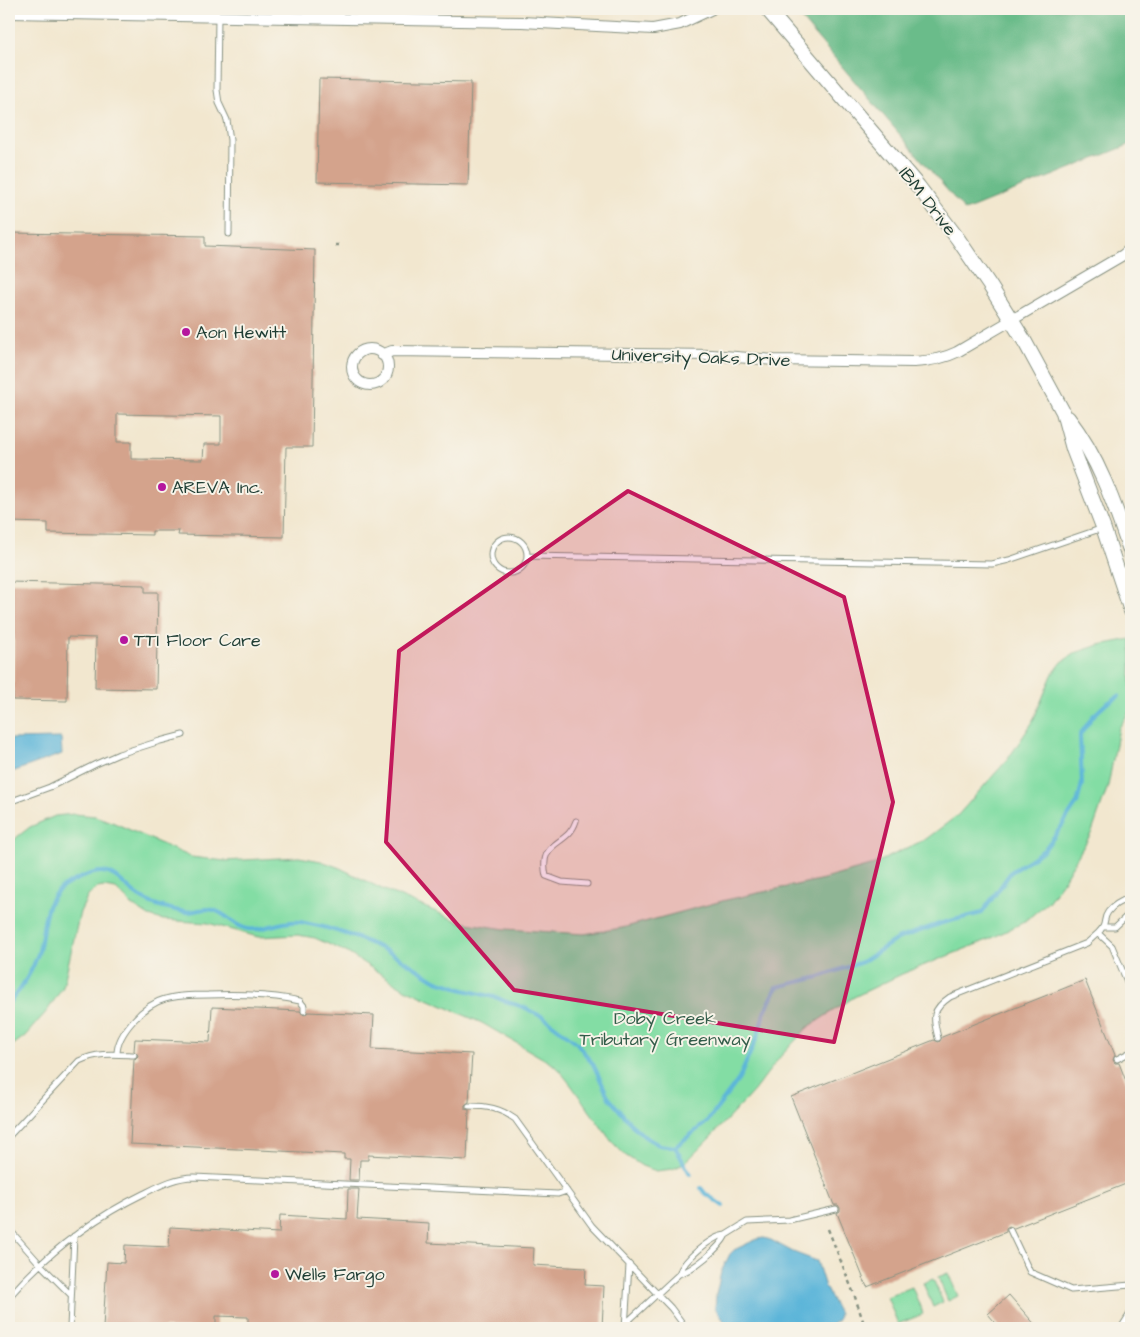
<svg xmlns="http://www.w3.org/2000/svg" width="1140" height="1337" font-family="'Architects Daughter',sans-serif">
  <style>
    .green { fill: #83dda4; stroke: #518d6c }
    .forest { fill: #6abc8a; stroke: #447c5f }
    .water { fill: #5bb5d9; stroke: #3d7986 }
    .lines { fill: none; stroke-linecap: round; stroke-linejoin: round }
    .stream { stroke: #5bb5d9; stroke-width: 4 }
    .building { fill: #d4a38c; fill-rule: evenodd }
    .lane-casing { stroke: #889282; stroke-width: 7 }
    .street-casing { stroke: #889282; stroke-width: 12 }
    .secondary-casing { stroke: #889282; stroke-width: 16 }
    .path { stroke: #889282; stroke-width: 2.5; stroke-dasharray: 4 4; stroke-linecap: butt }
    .lane { stroke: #fff; stroke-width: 5 }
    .street { stroke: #fff; stroke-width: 10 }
    .secondary { stroke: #fff; stroke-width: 14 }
    .marked { fill: #c2185b; fill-opacity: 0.2; stroke: #c2185b; stroke-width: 4; stroke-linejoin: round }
    .poi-dot { fill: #b5179e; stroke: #f7f3e8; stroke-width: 2 }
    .labels { text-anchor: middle; stroke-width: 4; stroke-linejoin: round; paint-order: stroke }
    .street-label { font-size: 18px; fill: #1f3d34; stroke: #f7f3e8 }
    .poi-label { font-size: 18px; fill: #1f3d34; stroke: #f7f3e8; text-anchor: start }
    .park-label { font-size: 18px; fill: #335d4a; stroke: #f7f3e8 }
  </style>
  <rect width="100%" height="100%" fill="#f7f3e8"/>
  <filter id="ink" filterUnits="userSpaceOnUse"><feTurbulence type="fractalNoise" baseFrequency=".02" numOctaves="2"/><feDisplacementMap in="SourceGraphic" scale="10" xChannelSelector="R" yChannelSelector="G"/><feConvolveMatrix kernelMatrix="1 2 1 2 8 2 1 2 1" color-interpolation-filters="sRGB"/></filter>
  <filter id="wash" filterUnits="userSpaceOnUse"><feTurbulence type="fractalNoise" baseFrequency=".0096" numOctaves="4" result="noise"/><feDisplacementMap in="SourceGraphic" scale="20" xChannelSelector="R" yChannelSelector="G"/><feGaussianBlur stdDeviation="1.12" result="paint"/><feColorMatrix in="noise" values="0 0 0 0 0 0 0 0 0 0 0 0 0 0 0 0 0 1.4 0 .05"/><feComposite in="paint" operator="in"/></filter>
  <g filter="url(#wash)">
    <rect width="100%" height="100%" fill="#f2e7cf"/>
    <!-- green -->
    <path class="green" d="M1131,639v70l-12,19 -11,58 -16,46 -30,51 -14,19 -24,20 -34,17 -88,35 -48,23 -47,31 -27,29 -27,35 -45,48 -21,21 -14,8 -17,2 -14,-5 -17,-11 -13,-13 -41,-57 -15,-19 -74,-43 -77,-34 -59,-37 -31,-14 -17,-3 -40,2 -50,-14 -45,-3 -14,-4 -17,-11 -16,-16 -12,-2 -7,1 -9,8 -8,16 -17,75 -16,24 -22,25 -16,12v-202l8,-9 13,-10 25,-11 19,-2 21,2 17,6 79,35 34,4 74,-4 22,4 19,7 42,21 78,33 45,7 79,5 38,-6 104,-28 98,-21 46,-13 56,-27 32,-24 50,-56 24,-36 20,-48 10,-13 13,-9 24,-8z
      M948,1273l10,23 -10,5 -10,-24z
      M933,1279l10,23 -10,5 -10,-24z
      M912,1287l11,27 -25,10 -11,-27z"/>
    <!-- forest -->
    <path class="forest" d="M793,9h338v135l-166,67z"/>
    <!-- water -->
    <path class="water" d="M61,738l1,16 -53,19v-34z
      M764,1238l7,2 22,12 24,9 8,26 14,27 -1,6 -11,8h-98l-14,-20 1,-13 5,-23 9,-18 4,-4 23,-11z"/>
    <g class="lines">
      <!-- stream -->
      <path class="stream" d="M9,1003c12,-14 23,-31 29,-49 7,-22 3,-50 23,-66 9,-6 31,-17 42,-16 13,1 21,13 30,20 8,7 17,11 27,14 8,2 18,5 26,6 7,0 15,-3 22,-3 16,1 26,18 40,20 15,3 34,-10 52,-7 28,5 58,15 83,27 18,9 35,21 52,31 8,4 18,4 25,9l38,9c9,6 23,6 33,13 4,2 6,4 11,5l34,26 17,22 16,34 23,27 13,12 14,8 16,2 32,-25 32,-43 19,-44 6,-22 13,-26 42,-10 43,-15 35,-23 45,-16 40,-10 29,-41 33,-22 15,-20 18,-27 5,-19 -2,-49 13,-19 13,-12 13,-8
        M675,1147l15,27
        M701,1188l4,5 18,13"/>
    </g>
    <g id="blocks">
      <!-- building -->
      <path class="building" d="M319,79l152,3 -3,103 -151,-3z
        M9,233l196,3v10l110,4 -3,197h-26l-2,90 -106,-2 1,-4h-27v4l-104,-2v-10l-39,-1zM117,414l104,2v28h-17l-1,16 -72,-1v-17h-14z
        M9,582l136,3v7h13l-2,97 -61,-1 1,-50 -28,-1 -1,64 -54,-1 1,-65h-5z
        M1085,980l30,75 -2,5 2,3h4l12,31v88l-117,46 -5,-2 -3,2v4l-139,55 -30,-74 3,-2v-3l-2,-3h-4l-43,-108 143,-57 5,2 3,-5z
        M212,1007l88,4 4,4 4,-3 66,3 -2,34 100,5 -3,48 -4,3v4l4,1 -2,50 -99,-5v5h-8l-1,20h-10l1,-21h-6v-5l-214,-10 4,-85 3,-1 1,-3 -4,-4 1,-12 75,3z
        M348,1189h11l-2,30 72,4 -1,20 106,5 -1,17 53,3 -1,17 19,1 -2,42h-126l-35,-2 -1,2h-192v-11l-32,-1v12h-113l4,-66 17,1 1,-18 44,2 1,-20 109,6 1,-18 67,4z
        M1009,1295l29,33h-38l-12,-14z"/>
    </g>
  </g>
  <g filter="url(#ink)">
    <use href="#blocks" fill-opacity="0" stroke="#889282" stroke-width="1"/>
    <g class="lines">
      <defs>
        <path id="lane" d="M218,17l-1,73 2,13 8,17 3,20 -1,94
          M491 555a18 18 0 1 1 36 0a18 18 0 1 1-36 0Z
          M527,556l465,8 17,-4 94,-32
          M9,802l41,-15 46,-23 23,-10 41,-13 23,-6
          M576,821c-8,26 -38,18 -30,55l16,6 25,2
          M1131,897c-8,3 -18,8 -23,15 -6,8 0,12 -10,21l14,13 19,45
          M1104,927h11l16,-15
          M938,1038c-5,-21 -7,-28 12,-41l137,-54 11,-10
          M117,1054c0,-21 28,-50 48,-55 14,-4 29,-4 43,-4 30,-1 63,-1 92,6l4,5v5
          M1117,1059l14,-7
          M469,1106c18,0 31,2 46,13l77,107 79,82 15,20
          M9,1136l70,-75c18,-9 35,-7 55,-6
          M9,1229l31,35 31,31
          M1010,1230l20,42 41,18 60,-5
          M726,1235l21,-13 42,-2 47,-11
          M9,1297c37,-43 83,-78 134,-103 16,-8 32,-17 51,-17l364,17 9,-3
          M626,1323l53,-49c14,-4 41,-26 47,-39 -15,1 -43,26 -47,39
          M70,1328l4,-92
          M625,1328l4,-63
          M1121,1328l10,-16"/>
        <path id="street" d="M9,13l513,9 131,7 27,-5 32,-15
          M352 367a18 18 0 1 1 36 0a18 18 0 1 1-36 0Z
          M382,355l10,-4 320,4 62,5 140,2c16,-1 29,-3 43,-10l166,-97 8,-7"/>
        <path id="secondary" d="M767,9l151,177 40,53 32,47 35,56 38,70 10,37 30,78 28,84
          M1068,418c31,40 47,88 63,135"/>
      </defs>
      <!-- lane casing -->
      <use href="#lane" class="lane-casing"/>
      <!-- street casing -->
      <use href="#street" class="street-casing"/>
      <!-- secondary casing -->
      <use href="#secondary" class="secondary-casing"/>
      <!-- path -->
      <path class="path" d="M335,245h7
        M828,1229l26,65 11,33 5,1"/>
      <!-- lane -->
      <use href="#lane" class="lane"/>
      <!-- street -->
      <use href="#street" class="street"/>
      <!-- secondary -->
      <use href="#secondary" class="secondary"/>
    </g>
  </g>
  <!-- marked area -->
  <path class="marked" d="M628,491l216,106 49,205 -59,240 -320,-52 -128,-148 13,-191z"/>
  <!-- markers -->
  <g class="poi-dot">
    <circle cx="186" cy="332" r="5"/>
    <circle cx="162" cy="487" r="5"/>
    <circle cx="124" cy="640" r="5"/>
    <circle cx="275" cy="1274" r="5"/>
  </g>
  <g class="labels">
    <!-- street labels -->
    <g class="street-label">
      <text transform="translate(928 201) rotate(52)" y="6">IBM Drive</text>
      <text transform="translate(701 357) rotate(2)" y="6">University Oaks Drive</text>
    </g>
    <!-- poi labels -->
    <g class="poi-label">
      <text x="196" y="338">Aon Hewitt</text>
      <text x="172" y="493">AREVA Inc.</text>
      <text x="134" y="646">TTI Floor Care</text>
      <text x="285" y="1280">Wells Fargo</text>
    </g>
    <!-- park labels -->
    <g class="park-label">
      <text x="665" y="1024">Doby Creek<tspan x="665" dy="21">Tributary Greenway</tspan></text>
    </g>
  </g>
  <!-- margin -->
  <rect width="1140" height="1337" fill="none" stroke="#f7f3e8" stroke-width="30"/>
</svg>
